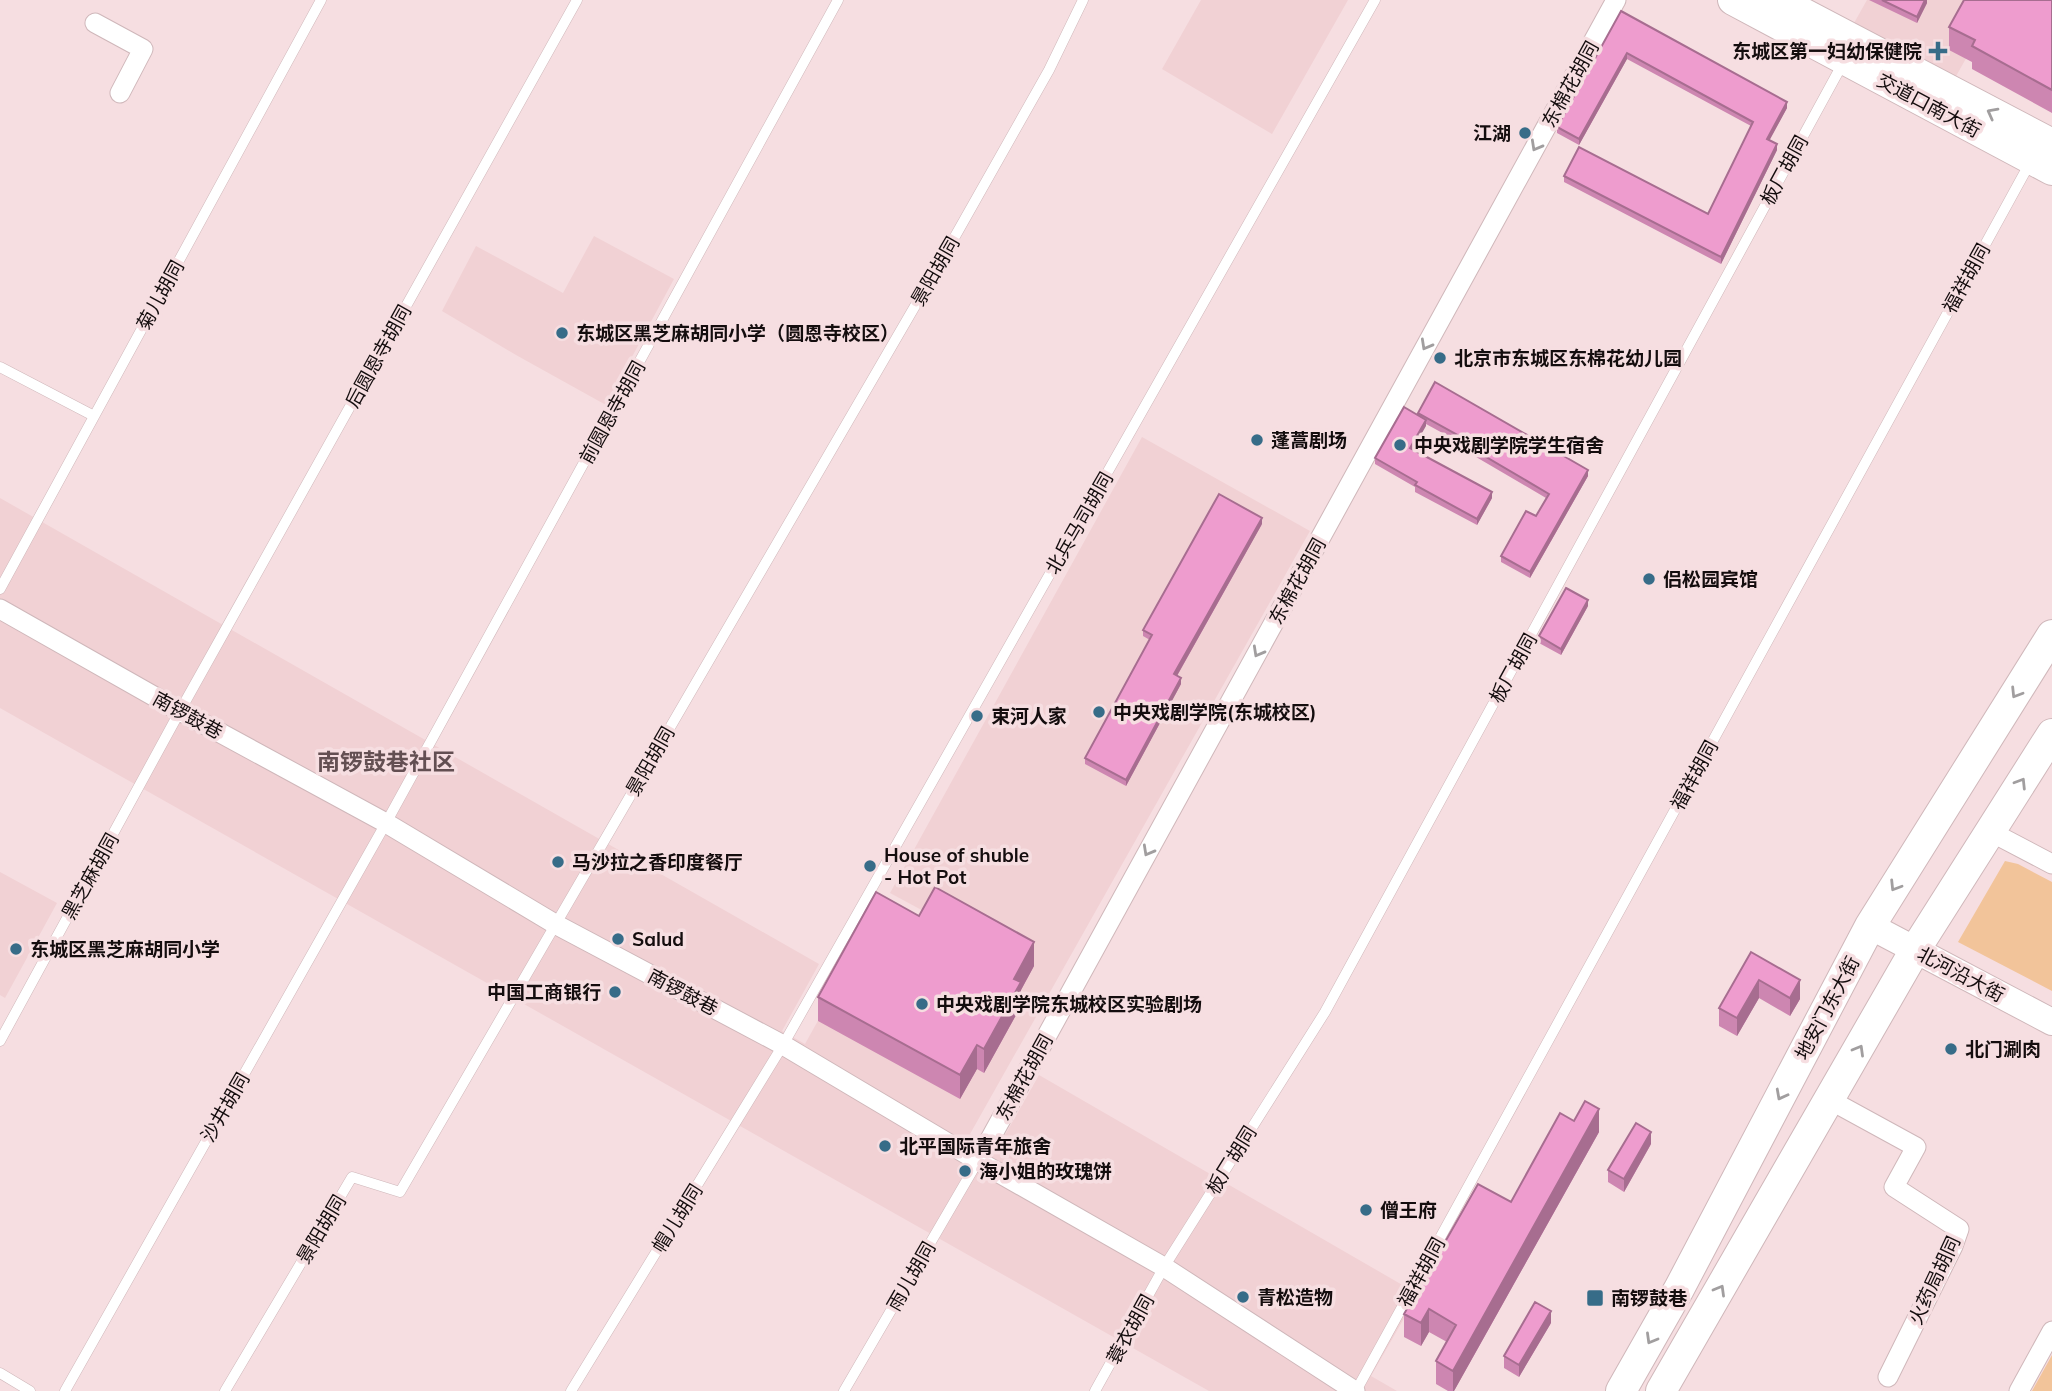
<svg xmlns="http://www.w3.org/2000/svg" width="2052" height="1391" font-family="Mulish,'Noto Sans SC',sans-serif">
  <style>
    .built { fill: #f1d1d4 }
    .green { fill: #f2c49a }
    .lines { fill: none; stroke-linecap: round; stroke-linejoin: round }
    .lane-casing { stroke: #cfb7ba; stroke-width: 11 }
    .street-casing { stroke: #cfb7ba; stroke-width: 21 }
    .secondary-casing { stroke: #cfb7ba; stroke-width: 28 }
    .primary-casing { stroke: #cfb7ba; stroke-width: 32 }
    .lane { stroke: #fff; stroke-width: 10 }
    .street { stroke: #fff; stroke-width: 19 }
    .secondary { stroke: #fff; stroke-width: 26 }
    .primary { stroke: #fff; stroke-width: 30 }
    .wall { fill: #cd86b1 }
    .shaded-wall { fill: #a76d90 }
    .building { fill: #ee9cce; stroke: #a76d90; stroke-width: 2 }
    .oneway { stroke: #a19e9f }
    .poi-dot { fill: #376c88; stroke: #f6dee1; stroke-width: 2.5 }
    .labels { text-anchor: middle; stroke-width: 7; stroke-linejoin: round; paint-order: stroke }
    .poi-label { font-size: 19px; font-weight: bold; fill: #140d0e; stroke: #f6dee1; text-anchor: start }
    .street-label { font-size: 19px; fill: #140d0e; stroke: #f6dee1 }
    .quarter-label { font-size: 23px; font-weight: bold; fill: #634f52; stroke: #f6dee1 }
  </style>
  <rect width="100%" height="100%" fill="#f6dee1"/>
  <!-- built -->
  <path class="built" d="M1201,0h147l-76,134 -110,-65z
    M1867,0h132l-44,78 -101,-55z
    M594,236l80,43 -68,126 -90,-50 -74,-44 34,-65 87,47z
    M1142,437l168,94 -340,603 27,15 42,-74 379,219 -47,82 26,15h-188l-1209,-683v-210l819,466 -37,67 23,13 71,-128 39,22 14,-24 -39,-21z
    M0,872l57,31 -52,95 -5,-3z"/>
  <!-- green -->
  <path class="green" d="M2005,861l13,3 34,18v109l-94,-49z
    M2052,1355v36h-20z"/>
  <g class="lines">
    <defs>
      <path id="lane" d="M0,367l94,49
        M0,589l321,-589
        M0,1041l180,-330 397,-711
        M0,1373l30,18
        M65,1391l321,-568 452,-823
        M225,1391l127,-214 48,15 540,-929 109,-193 34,-70
        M571,1391l212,-346 592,-1045
        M844,1391l134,-230
        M1095,1391l69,-124 161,-255 518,-949
        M1356,1391l675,-1230"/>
      <path id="street" d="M95,23l48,26 -23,44
        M0,609l180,102 206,112 169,101 228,121 195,116 186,106 191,124
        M1991,832l61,32
        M1830,1100l86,47 -22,40 65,42 -6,17 -65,131
        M978,1161l638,-1161
        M2019,1391l33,-60"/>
      <path id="secondary" d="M1870,926l182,96"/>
      <path id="primary" d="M1733,0l319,170
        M1778,0l274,144
        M1621,1391l58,-102 191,-363 182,-291
        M1661,1391l254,-441 137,-216"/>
    </defs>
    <!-- lane casing -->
    <use href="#lane" class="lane-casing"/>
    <!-- street casing -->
    <use href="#street" class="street-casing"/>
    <!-- secondary casing -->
    <use href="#secondary" class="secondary-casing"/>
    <!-- primary casing -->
    <use href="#primary" class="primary-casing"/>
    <!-- lane -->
    <use href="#lane" class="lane"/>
    <!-- street -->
    <use href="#street" class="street"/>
    <!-- secondary -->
    <use href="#secondary" class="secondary"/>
    <!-- primary -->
    <use href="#primary" class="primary"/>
  </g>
  <!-- wall -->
  <path class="wall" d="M1869,0h58v3l-10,20z
    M2052,0v113l-80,-44v-7l-23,-12v-23z
    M1621,11l166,97 -18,32 8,10 -56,114 -157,-82v-6l144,38 43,-88 -124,-67 -48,86 -22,-12v-6z
    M1418,413l170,63 -58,102 -29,-16v-6l35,-40 10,-18 -87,-51v-5l-33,-18 -13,25 79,49 -15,27 -62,-33v-5l-40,-23v-6l43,-43z
    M1262,524l-85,152 4,8 -55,102 -41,-22v-6l65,-118 -7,-4v-6z
    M1588,606l-27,49 -22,-12v-7z
    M919,916l115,50 -13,24v16l-37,67 -7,-4 -17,30 -142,-78v-24z
    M1751,952l49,47 -10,17 -31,-18 -22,38 -18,-10v-18z
    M1574,1121l25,11 -145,259h-6l-12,-7v-23l11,-19 -18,-10 -8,14 -17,-9v-23l107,-112z
    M1651,1144l-27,48 -16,-10v-12z
    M1551,1323l-32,54 -15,-9v-12z"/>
  <!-- shaded-wall -->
  <path class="shaded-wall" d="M1925,0h2v3l-10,20v-6z
    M1627,53v6l-48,86v-6z
    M1787,102v6l-20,37v-6z
    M1777,144v6l-56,114v-7z
    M1426,420v6l-16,28v-6z
    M1588,470v6l-58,102v-6z
    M1492,492v6l-15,27v-6z
    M1262,518v6l-88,157v-7z
    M1588,600v6l-27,49v-6z
    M1181,678v6l-55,102v-6z
    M1034,942v24l-13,24v16l-37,67v-24l30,-70z
    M1759,980v18l-22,38v-18z
    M1800,980v19l-10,17v-18z
    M977,1045v24l-17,30v-24z
    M1599,1109v23l-145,259h-1v-20z
    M1651,1132v12l-27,48v-13z
    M1429,1309v23l-8,14v-23z
    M1551,1311v12l-32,54v-12z"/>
  <!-- building -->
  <path class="building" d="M1882,0h43l-8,17z
    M1964,0h88v90l-80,-44 3,-6 -26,-13z
    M1621,11l166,91 -20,37 10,5 -56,113 -157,-81 15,-29 129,67 45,-92 -126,-69 -48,86 -22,-12z
    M1435,382l153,88 -58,102 -29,-16 25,-45 10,5 13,-22 -90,-53 2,-4 -43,-24z
    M1404,407l22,13 -16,28 82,44 -15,27 -62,-34 2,-3 -42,-24z
    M1219,494l43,24 -88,156 7,4 -55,102 -41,-22 67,-123 -9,-5z
    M1566,588l22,12 -27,49 -22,-13z
    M935,887l99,55 -20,37 7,3 -37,67 -7,-4 -17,30 -142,-78 58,-105 43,24z
    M1751,952l49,28 -10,18 -31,-18 -22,38 -18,-10z
    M1585,1101l14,8 -146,262 -17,-10 20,-36 -27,-16 -8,14 -17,-9 74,-130 33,18 49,-89 14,8z
    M1636,1123l15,9 -27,47 -16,-9z
    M1535,1302l16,9 -32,54 -15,-9z"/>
  <!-- one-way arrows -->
  <defs><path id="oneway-chevron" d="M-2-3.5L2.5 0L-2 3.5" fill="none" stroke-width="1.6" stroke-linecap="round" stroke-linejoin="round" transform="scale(1.75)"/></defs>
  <g class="oneway">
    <use href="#oneway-chevron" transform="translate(1992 113) rotate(-152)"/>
    <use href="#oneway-chevron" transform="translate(1536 146) rotate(119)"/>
    <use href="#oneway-chevron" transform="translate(1426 345) rotate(119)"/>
    <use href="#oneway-chevron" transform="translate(1258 652) rotate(119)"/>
    <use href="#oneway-chevron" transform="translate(2016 693) rotate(122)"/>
    <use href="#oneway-chevron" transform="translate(2021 783) rotate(-58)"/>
    <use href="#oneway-chevron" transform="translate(1148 851) rotate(119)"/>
    <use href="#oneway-chevron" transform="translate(1895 886) rotate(122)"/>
    <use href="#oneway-chevron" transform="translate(1859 1050) rotate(-60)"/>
    <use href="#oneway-chevron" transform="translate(1781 1095) rotate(118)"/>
    <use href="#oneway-chevron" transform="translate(1720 1290) rotate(-60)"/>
    <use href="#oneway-chevron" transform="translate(1651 1339) rotate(120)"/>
  </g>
  <!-- markers -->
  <g class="poi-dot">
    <path d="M1934.5 40.5h7v7h7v7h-7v7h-7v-7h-7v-7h7z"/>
    <circle cx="1525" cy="133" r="7"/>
    <circle cx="562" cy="333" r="7"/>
    <circle cx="1440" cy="358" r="7"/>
    <circle cx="1257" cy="440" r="7"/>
    <circle cx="1400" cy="445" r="7"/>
    <circle cx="1649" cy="579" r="7"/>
    <circle cx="1099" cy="712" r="7"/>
    <circle cx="977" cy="716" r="7"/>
    <circle cx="558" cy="862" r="7"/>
    <circle cx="870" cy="866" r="7"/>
    <circle cx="618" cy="939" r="7"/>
    <circle cx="16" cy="949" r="7"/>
    <circle cx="615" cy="992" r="7"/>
    <circle cx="922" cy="1004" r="7"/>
    <circle cx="1951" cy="1049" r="7"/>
    <circle cx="885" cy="1146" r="7"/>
    <circle cx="965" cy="1171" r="7"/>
    <circle cx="1366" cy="1210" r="7"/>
    <circle cx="1243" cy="1297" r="7"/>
    <rect x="1586" y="1289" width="18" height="18" rx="3.5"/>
  </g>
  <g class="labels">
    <!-- poi labels -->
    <g class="poi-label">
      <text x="1922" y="58" text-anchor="end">东城区第一妇幼保健院</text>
      <text x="1511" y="140" text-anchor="end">江湖</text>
      <text x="576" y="340">东城区黑芝麻胡同小学（圆恩寺校区）</text>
      <text x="1454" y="365">北京市东城区东棉花幼儿园</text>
      <text x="1271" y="447">蓬蒿剧场</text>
      <text x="1414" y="452">中央戏剧学院学生宿舍</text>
      <text x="1663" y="586">侣松园宾馆</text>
      <text x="1113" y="719">中央戏剧学院(东城校区)</text>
      <text x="991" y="723">束河人家</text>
      <text x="884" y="862">House of shuble<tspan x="884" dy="22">- Hot Pot</tspan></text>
      <text x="572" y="869">马沙拉之香印度餐厅</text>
      <text x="632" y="946">Salud</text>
      <text x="30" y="956">东城区黑芝麻胡同小学</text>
      <text x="601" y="999" text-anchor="end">中国工商银行</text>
      <text x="936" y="1011">中央戏剧学院东城校区实验剧场</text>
      <text x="1965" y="1056">北门涮肉</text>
      <text x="899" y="1153">北平国际青年旅舍</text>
      <text x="979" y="1178">海小姐的玫瑰饼</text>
      <text x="1380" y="1217">僧王府</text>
      <text x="1257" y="1304">青松造物</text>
      <text x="1611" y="1305">南锣鼓巷</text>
    </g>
    <!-- street labels -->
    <g class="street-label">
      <text transform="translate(1570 84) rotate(-61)" y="7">东棉花胡同</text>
      <text transform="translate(1929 105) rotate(28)" y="7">交道口南大街</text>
      <text transform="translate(1784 170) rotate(-61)" y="7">板厂胡同</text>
      <text transform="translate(935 271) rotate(-60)" y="7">景阳胡同</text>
      <text transform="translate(1966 278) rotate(-61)" y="7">福祥胡同</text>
      <text transform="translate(160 295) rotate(-61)" y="7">菊儿胡同</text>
      <text transform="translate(378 356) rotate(-61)" y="7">后圆恩寺胡同</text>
      <text transform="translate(612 412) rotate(-61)" y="7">前圆恩寺胡同</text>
      <text transform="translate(1079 523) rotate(-60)" y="7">北兵马司胡同</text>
      <text transform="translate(1297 581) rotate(-61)" y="7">东棉花胡同</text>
      <text transform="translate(1513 668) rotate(-61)" y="7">板厂胡同</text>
      <text transform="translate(188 715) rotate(29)" y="7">南锣鼓巷</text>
      <text transform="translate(650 761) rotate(-60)" y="7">景阳胡同</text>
      <text transform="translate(1694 775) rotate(-61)" y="7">福祥胡同</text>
      <text transform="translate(90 876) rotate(-61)" y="7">黑芝麻胡同</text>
      <text transform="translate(1961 974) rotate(28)" y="7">北河沿大街</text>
      <text transform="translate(683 992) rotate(28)" y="7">南锣鼓巷</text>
      <text transform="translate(1827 1008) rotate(-62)" y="7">地安门东大街</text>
      <text transform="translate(1024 1077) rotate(-61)" y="7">东棉花胡同</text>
      <text transform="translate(225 1107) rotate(-60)" y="7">沙井胡同</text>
      <text transform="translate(1231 1160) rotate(-58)" y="7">板厂胡同</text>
      <text transform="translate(677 1218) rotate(-58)" y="7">帽儿胡同</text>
      <text transform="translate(321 1229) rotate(-59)" y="7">景阳胡同</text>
      <text transform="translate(1421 1272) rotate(-61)" y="7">福祥胡同</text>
      <text transform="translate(911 1276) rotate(-60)" y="7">雨儿胡同</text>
      <text transform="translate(1934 1280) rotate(-65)" y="7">火药局胡同</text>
      <text transform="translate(1130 1329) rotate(-61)" y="7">蓑衣胡同</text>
    </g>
    <!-- quarter labels -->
    <g class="quarter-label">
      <text x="386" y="770">南锣鼓巷社区</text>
    </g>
  </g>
</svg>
